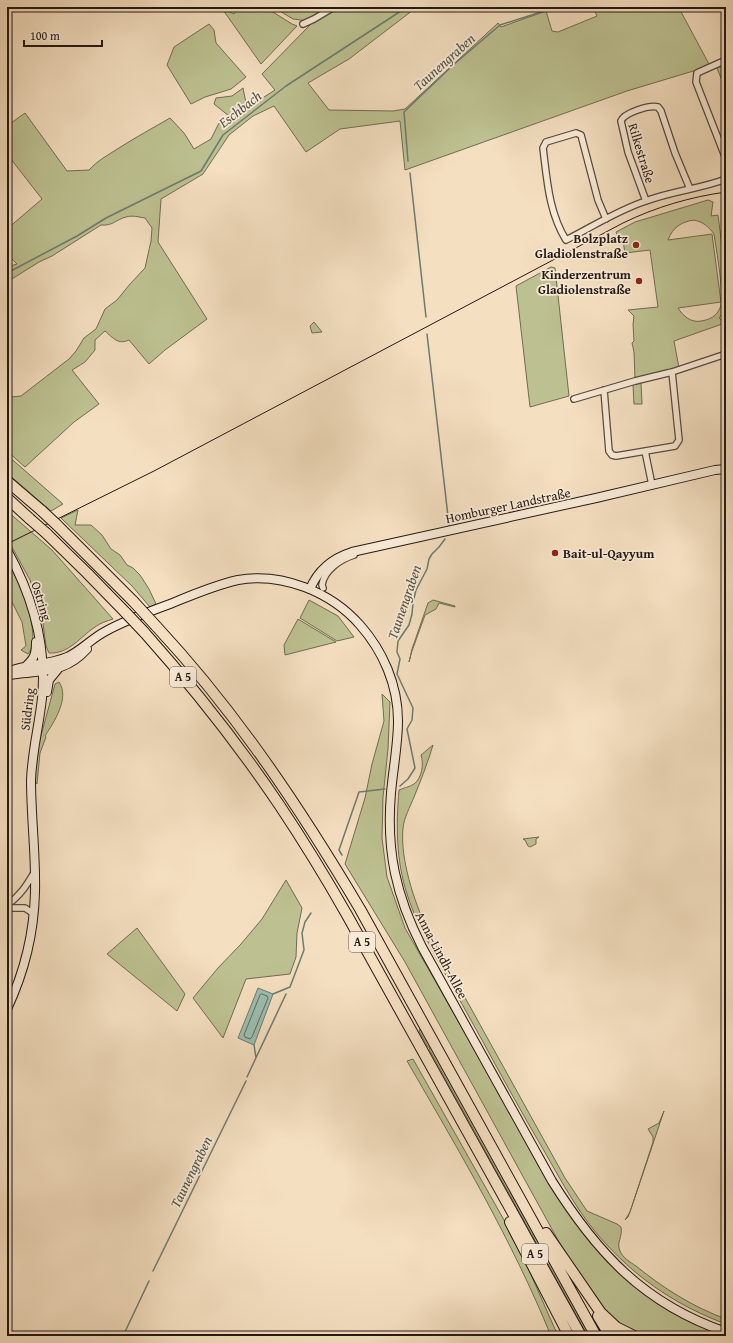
<svg xmlns="http://www.w3.org/2000/svg" width="733" height="1343" font-family="'Gentium Book Plus',serif">
  <style>
    .green { fill: #bdc191; stroke: #706c52; fill-rule: evenodd }
    .water { fill: #9cbdae; stroke: #6c7b70 }
    .lines { fill: none; stroke-linecap: round; stroke-linejoin: round }
    .shore { stroke: #606a60; stroke-width: 1 }
    .stream { stroke: #6c7b70; stroke-width: 1.5 }
    .street-casing { stroke: #584a3e; stroke-width: 8 }
    .secondary-casing { stroke: #241813; stroke-width: 10 }
    .highway-casing { stroke: #241813; stroke-width: 12 }
    .street { stroke: #f8ead6; stroke-width: 5.5 }
    .secondary { stroke: #f8ead6; stroke-width: 8 }
    .highway { stroke: #f4dfc0; stroke-width: 10 }
    .tram { stroke: #241813; stroke-width: 1 }
    .highway-bridge-casing { stroke: #241813; stroke-width: 12; stroke-linecap: butt }
    .highway-bridge { stroke: #f4dfc0; stroke-width: 10 }
    .poi-dot { fill: #8f2418; stroke: #f8ead6; stroke-width: 1.5 }
    .labels { text-anchor: middle; stroke-width: 3.5; stroke-linejoin: round; paint-order: stroke }
    .shield { fill: #f8ead6; stroke: #64574e; stroke-width: 1 }
    .shield-label { font-size: 12px; font-weight: bold; fill: #241813 }
    .street-label { font-size: 13px; fill: #241813; stroke: #f8ead6 }
    .poi-label { font-size: 13px; font-weight: bold; fill: #241813; stroke: #f8ead6; text-anchor: end }
    .water-label { font-size: 14px; font-style: italic; fill: #4e5249; stroke: #f8ead6 }
  </style>
  <rect width="100%" height="100%" fill="#f4dfc0"/>
  <filter id="stains"><feTurbulence type="fractalNoise" baseFrequency=".005" numOctaves="4"/><feColorMatrix values="0 0 0 0 .2 0 0 0 0 .09 0 0 0 0 .02 0 0 0 .5 -.17"/></filter>
  <radialGradient id="worn" r=".72"><stop offset=".6" stop-color="#630" stop-opacity="0"/><stop offset="1" stop-color="#630" stop-opacity=".3"/></radialGradient>
  <!-- green -->
  <path class="green" d="M221,7l13,7 5,-7h26l27,17 5,2 -36,38z
    M273,7h144l-68,52 -41,24 21,27 64,1 12,-2 93,-86 3,4 45,-16 6,20 6,1 39,-16 -4,-9h87l-1,1 31,58 -83,25 -222,79 -5,-49 -60,8 -34,23 -32,-46 -21,10 -24,19 -26,39 -42,25 -3,43 49,77 -42,31 -16,14 -20,-24c-11,5 -16,-2 -24,-9l-10,9v10l-10,12 -13,8 27,34 -25,18 -49,45 -18,-16v-58l4,4 10,-1 48,-37 7,-8 8,-13 12,-9 9,-20 12,-9 13,-16 15,-16 6,-27 1,-13 -7,-10c-7,-1 -12,-3 -19,-1 -11,3 -13,9 -25,8l-49,31 -13,6 -32,20v-15l10,-3 -10,-10v-25l35,-30 -35,-45v-28l18,-13 42,58 22,-1c8,-9 19,-15 30,-22 17,-11 34,-20 51,-30l14,15 10,16 17,-10 8,-16 10,-7 -15,-12 2,-6 16,-2 11,-8 4,20 28,-18 -13,-16 48,-49 -2,-4 -15,-2z
    M209,24l5,6 2,13 30,34 -15,12 -26,8 -14,7 -24,-39 7,-18z
    M726,64v27l-9,-23z
    M708,200l5,2 -2,14 7,-1 8,63v37h-1l-1,-4 -5,7 6,5 -51,18 5,27 -44,11 -1,-27 -2,-9 2,-2 -1,-17 1,-8 -6,-6 30,-3 -8,-57 -25,3 -2,-12h-3l-4,-9 19,-10zM694,220c9,2 14,6 20,14 2,14 11,63 6,74 -3,8 -11,12 -19,13 -10,2 -18,-5 -23,-13l43,-6 -9,-68 -44,6c5,-13 13,-18 26,-20z
    M551,267l4,1 14,128 -39,11 -14,-121z
    M314,322l8,10 -10,1 -2,-7z
    M641,383l1,21h-8l-1,-19z
    M7,455l56,49 -12,7 -44,-38z
    M78,510l-3,15h16l11,10 9,14 9,6 7,10 6,3 7,7 9,14 7,15 -6,3 -18,-21 -71,-68z
    M7,511l45,39 61,69c-6,2 -13,4 -18,8 -15,10 -26,27 -46,26l-3,-7 -4,-30 -12,-36 -23,-42z
    M7,556c9,19 37,79 21,98l-7,-4 5,-4 -4,-24 -15,-30z
    M309,600l29,16 16,21 -17,4 -37,-23z
    M433,600l22,6v1l-16,-4 -3,6 -11,6 -13,36 -3,11 3,-13 16,-46z
    M298,619l38,23 -51,13 -1,-10z
    M59,682c11,16 -5,40 -14,54l1,1 -6,16 -3,31 -3,-4 2,-26 19,-70z
    M382,694l8,8 -2,47 -5,48 -1,41 5,39 18,51 155,272 25,35 15,18 15,15 68,49 42,19h-81l-16,-5 -20,-13 -44,-67 -159,-289 -60,-98 20,-66 7,-34 12,-43z
    M433,745c-5,17 -12,35 -19,52 -4,10 -10,21 -11,31 -3,31 11,73 24,101l138,249 22,33 30,13 4,3c2,9 -5,16 -1,24 3,7 10,11 16,15 27,22 57,41 90,53v5c-46,-17 -86,-43 -119,-79 -27,-28 -45,-63 -64,-96 -21,-36 -41,-72 -61,-109 -15,-27 -30,-54 -45,-81 -11,-21 -23,-42 -30,-65 -11,-34 -11,-69 -8,-104 4,-2 11,-3 15,-6 8,-6 10,-20 7,-29z
    M539,837l-3,2v5l-6,3 -2,-1 -3,-6 -2,-1z
    M286,880l16,28 -5,25 -1,24 -6,17 -44,5 -23,59 -30,-40 25,-30 23,-24 21,-25z
    M137,928l48,66 -8,17 -70,-57z
    M420,1029l5,7 166,300h-3l-159,-287 1,-1 -2,-1 -9,-16z
    M413,1059l104,184 41,93h-7c-39,-96 -92,-185 -144,-275z
    M664,1111l-32,95 -4,11 -3,3 5,-8 23,-70v-5l-5,-8 11,-6z"/>
  <!-- water -->
  <path class="water" d="M258,988l15,6 -19,51 -16,-7z"/>
  <g class="lines">
    <!-- shore -->
    <path class="shore" d="M262,994l5,2 1,2 -16,39 -2,2 -5,-2 -1,-2 16,-40z"/>
    <!-- stream -->
    <path class="stream" d="M549,9l7,-2
      M408,161l-4,-49 48,-46 48,-41 44,-14
      M410,173l16,144
      M7,273l70,-37 29,-18 95,-47 22,-36 63,-49 121,-79
      M427,334l22,191
      M400,786l8,-7 7,-11 -8,-39 5,-9 1,-12 -16,-34 3,-15 -3,-7 1,-11 11,-16 3,-11 1,-11 3,-13 11,-21 2,-10 3,-5 7,-7 6,-8
      M342,855l-3,-5 20,-58 26,-3
      M273,994l17,-7 14,-37 -2,-17 3,-11 6,-9
      M254,1045l2,13
      M247,1077l39,-83
      M153,1271l93,-190
      M123,1336l26,-55"/>
    <defs>
      <path id="street" d="M303,24l11,-5 20,-12
        M726,60l-29,13 -1,9 30,77
        M646,201l-18,-49 -7,-31c3,-8 27,-16 37,-14l3,4 14,42 15,36
        M606,219l-8,-19 -17,-65 -5,-2 -30,9 -3,6c4,32 6,65 23,92 26,-13 52,-30 80,-39 26,-10 54,-12 80,-22
        M724,354l2,13
        M604,390l5,61 3,4 4,1 59,-10 4,-6 -7,-68
        M574,399l61,-18 37,-9 54,-18
        M645,451l7,34
        M323,588l-1,-3c2,-15 19,-26 32,-30
        M7,905c13,-9 20,-20 28,-34
        M7,908h18l9,6"/>
      <path id="secondary" d="M7,550c25,45 40,96 35,148 -3,28 -10,54 -11,82 0,37 5,75 4,112 -1,42 -10,79 -28,117
        M310,589c8,-19 23,-31 42,-37l244,-54 119,-28 11,-1
        M26,666c9,-8 10,-13 10,-24
        M7,672c19,-8 41,-7 60,-15 14,-6 25,-19 39,-26 20,-11 42,-19 64,-27 22,-9 45,-19 68,-24 44,-8 93,12 122,45 23,26 38,60 38,96 0,24 -5,48 -7,72 -5,58 5,103 31,154l130,234c45,72 92,123 174,151
        M8,675c6,0 12,-2 19,-2 25,-3 42,-4 60,-24
        M47,692l2,-12 9,-11"/>
      <path id="highway" d="M7,481l35,30
        M7,498l23,21
        M57,525l76,76
        M46,533l41,40 39,40
        M156,626c80,86 144,182 204,283l236,427
        M144,632c49,55 95,113 136,174 24,36 46,72 67,109l234,421
        M510,1222l59,114
        M546,1233l55,80 15,14 18,9
        M598,1316l12,20"/>
    </defs>
    <!-- street casing -->
    <use href="#street" class="street-casing"/>
    <!-- secondary casing -->
    <use href="#secondary" class="secondary-casing"/>
    <!-- highway casing -->
    <use href="#highway" class="highway-casing"/>
    <!-- street -->
    <use href="#street" class="street"/>
    <!-- secondary -->
    <use href="#secondary" class="secondary"/>
    <!-- highway -->
    <use href="#highway" class="highway"/>
    <!-- tram -->
    <path class="tram" d="M7,544l147,-73 469,-248c33,-16 67,-26 103,-31"/>
    <defs>
      <path id="highway-bridge" d="M42,511l15,14
        M30,519l16,14
        M133,601l23,25
        M126,613l18,19"/>
    </defs>
    <!-- highway-bridge casing -->
    <use href="#highway-bridge" class="highway-bridge-casing"/>
    <!-- highway-bridge -->
    <use href="#highway-bridge" class="highway-bridge"/>
  </g>
  <!-- markers -->
  <g class="poi-dot">
    <circle cx="636" cy="245" r="4"/>
    <circle cx="639" cy="281" r="4"/>
    <circle cx="555" cy="553" r="4"/>
  </g>
  <g class="labels">
    <!-- shield labels -->
    <g class="shield">
      <rect x="170" y="667" width="26" height="20" rx="3"/>
      <rect x="349" y="932" width="26" height="20" rx="3"/>
      <rect x="522" y="1244" width="26" height="20" rx="3"/>
    </g>
    <g class="shield-label">
      <text x="183" y="681">A 5</text>
      <text x="362" y="946">A 5</text>
      <text x="535" y="1258">A 5</text>
    </g>
    <!-- street labels -->
    <g class="street-label">
      <text transform="translate(642 153) rotate(73)" y="5">Rilkestraße</text>
      <text transform="translate(508 505) rotate(-12)" y="5">Homburger Landstraße</text>
      <text transform="translate(42 601) rotate(73)" y="5">Ostring</text>
      <text transform="translate(27 709) rotate(-83)" y="5">Südring</text>
      <text transform="translate(442 955) rotate(62)" y="5">Anna-Lindh-Allee</text>
    </g>
    <!-- poi labels -->
    <g class="poi-label">
      <text x="628" y="243">Bolzplatz<tspan x="628" dy="15">Gladiolenstraße</tspan></text>
      <text x="631" y="279">Kinderzentrum<tspan x="631" dy="15">Gladiolenstraße</tspan></text>
      <text x="563" y="558" text-anchor="start">Bait-ul-Qayyum</text>
    </g>
    <!-- water labels -->
    <g class="water-label">
      <text transform="translate(444 62) rotate(-42)" y="5">Taunengraben</text>
      <text transform="translate(240 109) rotate(-38)" y="5">Eschbach</text>
      <text transform="translate(404 602) rotate(-71)" y="5">Taunengraben</text>
      <text transform="translate(191 1172) rotate(-64)" y="5">Taunengraben</text>
    </g>
  </g>
  <!-- margin -->
  <rect width="733" height="1343" fill="none" stroke="#f4dfc0" stroke-width="24"/>
  <rect x="8" y="8" width="717" height="1327" fill="none" stroke="#241813" stroke-width="2"/>
  <rect x="12" y="12" width="709" height="1319" fill="none" stroke="#241813"/>
  <!-- scale -->
  <path d="M24 40v6h78v-6" fill="none" stroke="#241813" stroke-width="2"/>
  <text x="30" y="40" font-size="12" fill="#241813" stroke="#f8ead6" stroke-width="3" paint-order="stroke">100 m</text>
  <rect width="100%" height="100%" filter="url(#stains)"/>
  <rect width="100%" height="100%" fill="url(#worn)"/>
</svg>
